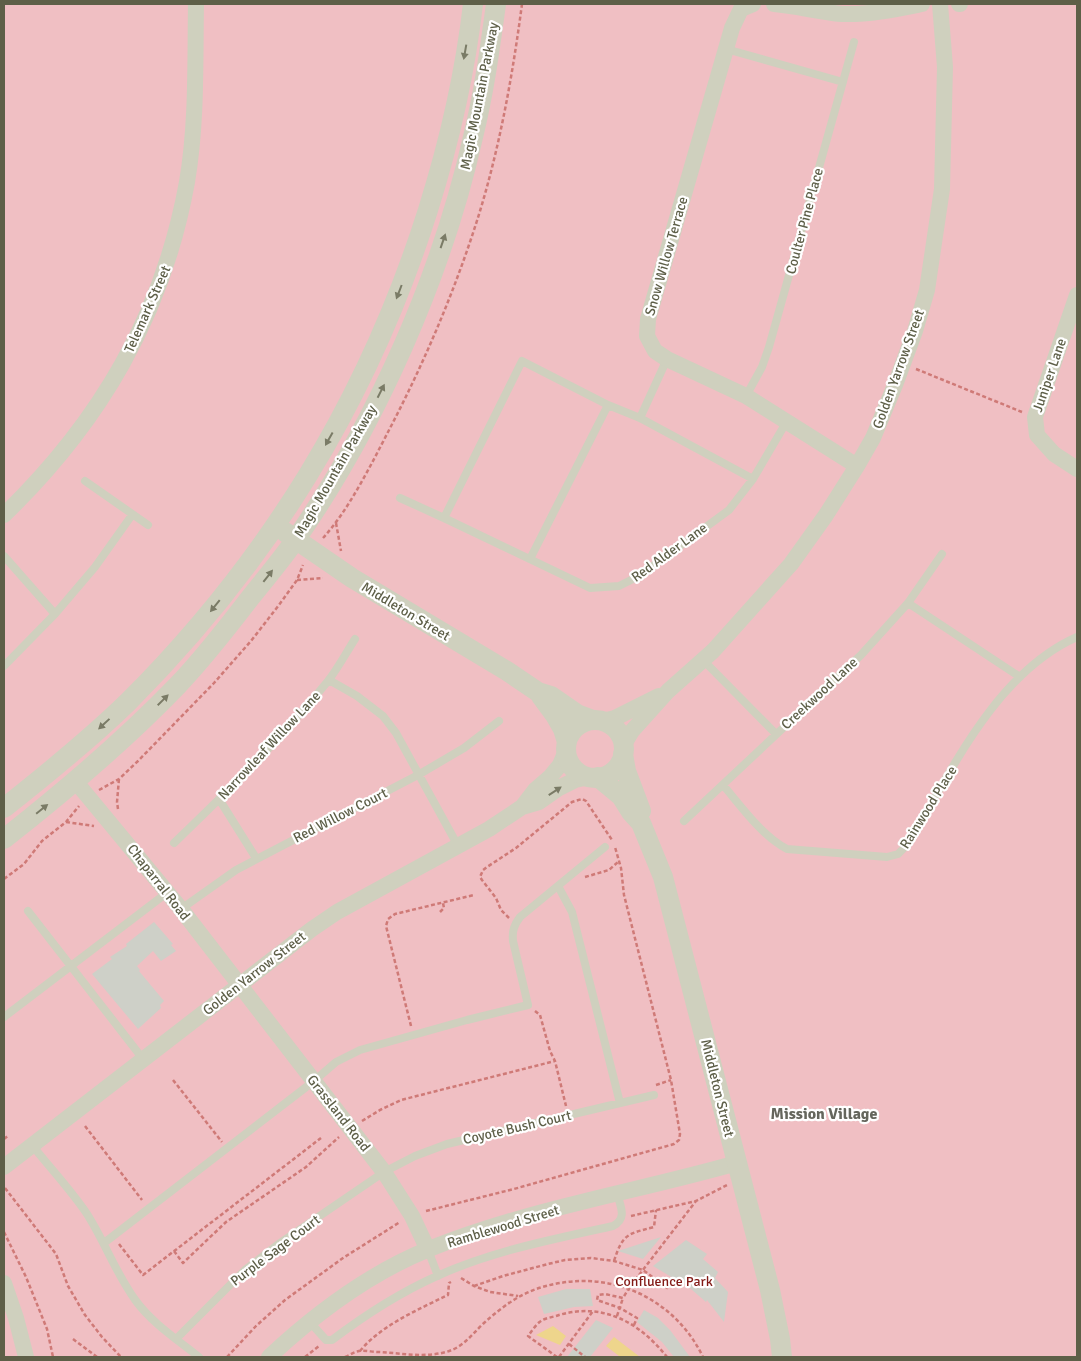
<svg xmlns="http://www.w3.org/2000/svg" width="1081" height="1361" font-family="Signika,sans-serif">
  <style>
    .green { fill: #f0bfc3 }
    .water { fill: #eed58c }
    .building { fill: #ced0c8 }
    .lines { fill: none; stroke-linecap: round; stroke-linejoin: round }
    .path { stroke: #cf7a77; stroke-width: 2.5; stroke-dasharray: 4 2.5; stroke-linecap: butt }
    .service { stroke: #cfd0be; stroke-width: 8 }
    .minor { stroke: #cfd0be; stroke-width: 16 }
    .tertiary { stroke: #cfd0be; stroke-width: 20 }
    .oneway { fill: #7a7b66 }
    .labels { text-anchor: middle; stroke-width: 4.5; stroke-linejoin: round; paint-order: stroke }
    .street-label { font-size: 14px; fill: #5e5f48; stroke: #fff }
    .park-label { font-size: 14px; fill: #821a16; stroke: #fff }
    .quarter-label { font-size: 16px; font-weight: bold; fill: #65665d; stroke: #fff }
  </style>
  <rect width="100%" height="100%" fill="#f1f2f3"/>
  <!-- green -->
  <path class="green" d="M4,4h1073v1353h-1073z"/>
  <!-- water -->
  <path class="water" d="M553,1326l13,10 -6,9 -24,-10z
    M614,1337l26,20h-22l1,-1 -13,-10z"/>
  <!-- building -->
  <path class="building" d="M154,922l19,22 -2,1 5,6 -15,10 -8,-10 -16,15 3,4 -1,1 25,30 -4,4 1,3 -23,21 -46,-55 20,-15 -2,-2 17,-11 -1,-2z
    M661,1237l-18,22 -25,-8z
    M686,1240l21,14 -4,5 15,13 -3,6 13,14 -4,30 -17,-22 -1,2 -22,-19 -1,1 -30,-18z
    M566,1289h24l3,17 -19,1 -30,7 -6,-17z
    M644,1310l14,8 12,12 20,27h-16l-12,-15 -25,-20z
    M596,1320l17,8 -23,29h-23z"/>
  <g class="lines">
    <!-- path -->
    <path class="path" d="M916,369l106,43
      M336,523l5,28
      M323,538c25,-27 48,-73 65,-106 34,-65 63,-132 86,-202 24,-73 38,-150 48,-226
      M297,580l26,-2
      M99,790l20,-11 19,-18 76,-78 37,-42 28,-36 18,-25 6,-15
      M118,809l-1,-7 2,-23
      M66,822l28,4
      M585,877l24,-7 10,-9
      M4,879l20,-15 18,-23 24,-19 13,-16
      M440,912l4,-4 -1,-5
      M509,918l-8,-8 -5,-12 -14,-18 -2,-3 3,-7 4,-3 29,-19 56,-46 10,-3 4,2 26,39
      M535,1011l5,4 10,36 5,10 11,45
      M411,1026l-25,-100 2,-7 7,-5 79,-19
      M173,1080l49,62
      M656,1085l15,-5
      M362,1121l18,-11 21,-10 154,-39
      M85,1126l57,74
      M4,1139l5,-4
      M5,1188l51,66 12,32 17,29 17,22 19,20
      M426,1211l88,-22 160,-45 5,-4 1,-6 -9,-54 -47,-185 -3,-27 -6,-21
      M631,1216l65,-15 31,-16
      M4,1232l22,45 21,52 6,28
      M119,1244l24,31 178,-137
      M174,1251l9,12 43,-41 80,-55 33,-30
      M614,1261c9,-28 14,-27 40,-34l2,-17
      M461,1278l13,8 16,6 28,4
      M474,1286l29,-10 45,-12 17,-4 26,-2 23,3 29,9 27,20
      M617,1316l6,-18
      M634,1325l3,-7 -17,-10 -23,-8 1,-5 7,-1 18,4 6,-10 67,-87
      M73,1339l24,18
      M569,1344l16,13
      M360,1351c20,-25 59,-42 88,-56l1,-12 2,-1
      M227,1357l29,-31 29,-26 58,-42 57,-36
      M305,1357l14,-11
      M345,1357c5,-2 9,-5 14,-6 6,-1 13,1 19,1 23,1 45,6 68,0 18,-5 25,-17 38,-29 10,-9 21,-18 33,-25 15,-9 33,-14 50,-16 57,-7 111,23 136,75
      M557,1357l-29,-21c4,-5 8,-12 13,-15 4,-3 13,-4 18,-6 45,-13 81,8 108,42
      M559,1357l34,-46"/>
    <!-- service -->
    <path class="service" d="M726,49l117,33
      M746,396l16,-29 7,-20 85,-305
      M640,418l27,-59
      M85,481l63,44
      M400,498l44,20 146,70 29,-2 20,-10 90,-66 24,-31 34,-58
      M444,518l78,-157 86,44 32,13 113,61
      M4,556l51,58
      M530,559l78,-154
      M908,603l112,74
      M703,660l73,74
      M4,666l51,-52 40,-47 37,-52
      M329,680l28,16 26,20 13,17 62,113
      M723,785c18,21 39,51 64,64l100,8 11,-3 11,-11c42,-72 88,-171 168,-206
      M219,799l37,59
      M684,821l177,-166 47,-52 34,-49
      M174,843c53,-51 107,-104 154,-162 10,-13 18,-28 27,-42
      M558,886l14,26 48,191
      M181,909l55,-39 182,-95 46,-27 35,-27
      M28,911l115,148
      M4,1017l164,-125
      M32,1145c18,23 39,45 55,69 18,28 29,60 49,87 16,22 42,39 63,56
      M104,1243l210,-162 22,-19 24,-12 107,-30 61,-15 -15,-64c-1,-10 1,-16 7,-24l85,-70
      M428,1250l10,26
      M309,1321l17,19h6c33,-25 67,-47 105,-64 55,-25 117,-37 176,-50 15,-8 7,-20 4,-33
      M176,1339l69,-69 35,-27 104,-71 31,-16 32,-12 207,-49"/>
    <!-- minor -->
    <path class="minor" d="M753,4l-12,5 -9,19 -84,291 -1,17 8,15 12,8 79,37 111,70
      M774,4c23,2 45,8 68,10 27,1 55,-5 80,-10
      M959,4h1
      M1077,295l-42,122 2,18 17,19 23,15
      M4,515c96,-93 159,-200 183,-333 10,-59 8,-119 9,-178
      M602,721l13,-3 44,-22
      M623,746l9,-15 36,-40 45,-40 78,-87 35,-49 31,-49 16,-28 22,-53 20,-54 12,-41 15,-101 3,-122 -5,-63
      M76,782l105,127 203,263 28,44 16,34
      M522,807l17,-5 20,-14 16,-8 14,-3
      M4,1167l308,-238 25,-17 152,-83 33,-22 13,-17 15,-13 10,-12 6,-14
      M4,1283l12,35 10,39
      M269,1357c47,-44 101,-84 160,-108 99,-40 206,-57 308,-86"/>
    <!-- tertiary -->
    <path class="tertiary" d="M285,532l67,46 155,93 31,21 13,4 26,18 16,6
      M541,696l14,19 8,14 4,13
      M566 749a29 29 0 1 1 58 0a29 29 0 1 1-58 0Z
      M623,754l3,17 15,40
      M598,777l23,19 10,16 10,11 22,54 107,413 10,49 2,18
      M4,808c43,-34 85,-68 124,-106 141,-141 240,-302 300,-492 21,-67 37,-136 45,-206
      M4,839c61,-48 119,-97 173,-153 26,-27 50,-58 73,-88 16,-20 32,-39 46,-59 81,-117 146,-264 177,-402 11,-44 17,-89 23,-133"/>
  </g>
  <!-- one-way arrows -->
  <defs><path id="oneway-solid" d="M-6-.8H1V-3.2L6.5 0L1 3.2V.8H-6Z" transform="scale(1.25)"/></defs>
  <g class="oneway">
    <use href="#oneway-solid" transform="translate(465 52) rotate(100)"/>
    <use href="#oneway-solid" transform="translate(443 241) rotate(-71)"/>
    <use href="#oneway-solid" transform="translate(399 292) rotate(111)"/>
    <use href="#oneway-solid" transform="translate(381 391) rotate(-63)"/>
    <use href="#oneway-solid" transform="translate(329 439) rotate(119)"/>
    <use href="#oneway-solid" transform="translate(268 576) rotate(-52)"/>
    <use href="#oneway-solid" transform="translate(215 606) rotate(129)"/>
    <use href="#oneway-solid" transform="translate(163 700) rotate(-45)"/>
    <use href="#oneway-solid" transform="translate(104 724) rotate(137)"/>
    <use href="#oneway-solid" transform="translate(555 791) rotate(-33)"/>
    <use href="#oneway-solid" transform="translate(42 809) rotate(-39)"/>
  </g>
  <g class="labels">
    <!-- street labels -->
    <g class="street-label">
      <text transform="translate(479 96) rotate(-79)" y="5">Magic Mountain Parkway</text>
      <text transform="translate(804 221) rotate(-75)" y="5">Coulter Pine Place</text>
      <text transform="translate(666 256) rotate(-74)" y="5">Snow Willow Terrace</text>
      <text transform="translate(147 309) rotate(-66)" y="5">Telemark Street</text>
      <text transform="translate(898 369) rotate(-70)" y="5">Golden Yarrow Street</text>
      <text transform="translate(1049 375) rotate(-71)" y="5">Juniper Lane</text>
      <text transform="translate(335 471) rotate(-60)" y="5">Magic Mountain Parkway</text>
      <text transform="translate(669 552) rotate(-36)" y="5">Red Alder Lane</text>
      <text transform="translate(406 611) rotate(31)" y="5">Middleton Street</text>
      <text transform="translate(819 693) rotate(-43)" y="5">Creekwood Lane</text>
      <text transform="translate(269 745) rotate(-47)" y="5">Narrowleaf Willow Lane</text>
      <text transform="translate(928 807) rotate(-58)" y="5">Rainwood Place</text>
      <text transform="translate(340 815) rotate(-27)" y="5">Red Willow Court</text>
      <text transform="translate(159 882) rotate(52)" y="5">Chaparral Road</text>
      <text transform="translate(254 973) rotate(-38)" y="5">Golden Yarrow Street</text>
      <text transform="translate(718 1088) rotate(76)" y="5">Middleton Street</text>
      <text transform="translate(339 1113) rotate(52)" y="5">Grassland Road</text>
      <text transform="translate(517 1127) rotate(-13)" y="5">Coyote Bush Court</text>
      <text transform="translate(503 1226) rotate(-17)" y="5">Ramblewood Street</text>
      <text transform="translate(275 1250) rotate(-37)" y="5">Purple Sage Court</text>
    </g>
    <!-- park labels -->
    <g class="park-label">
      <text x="664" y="1286">Confluence Park</text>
    </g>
    <!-- quarter labels -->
    <g class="quarter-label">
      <text x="824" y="1119">Mission Village</text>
    </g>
  </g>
  <!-- border -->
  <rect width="1081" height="1361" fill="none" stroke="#5e5f48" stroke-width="10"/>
</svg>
